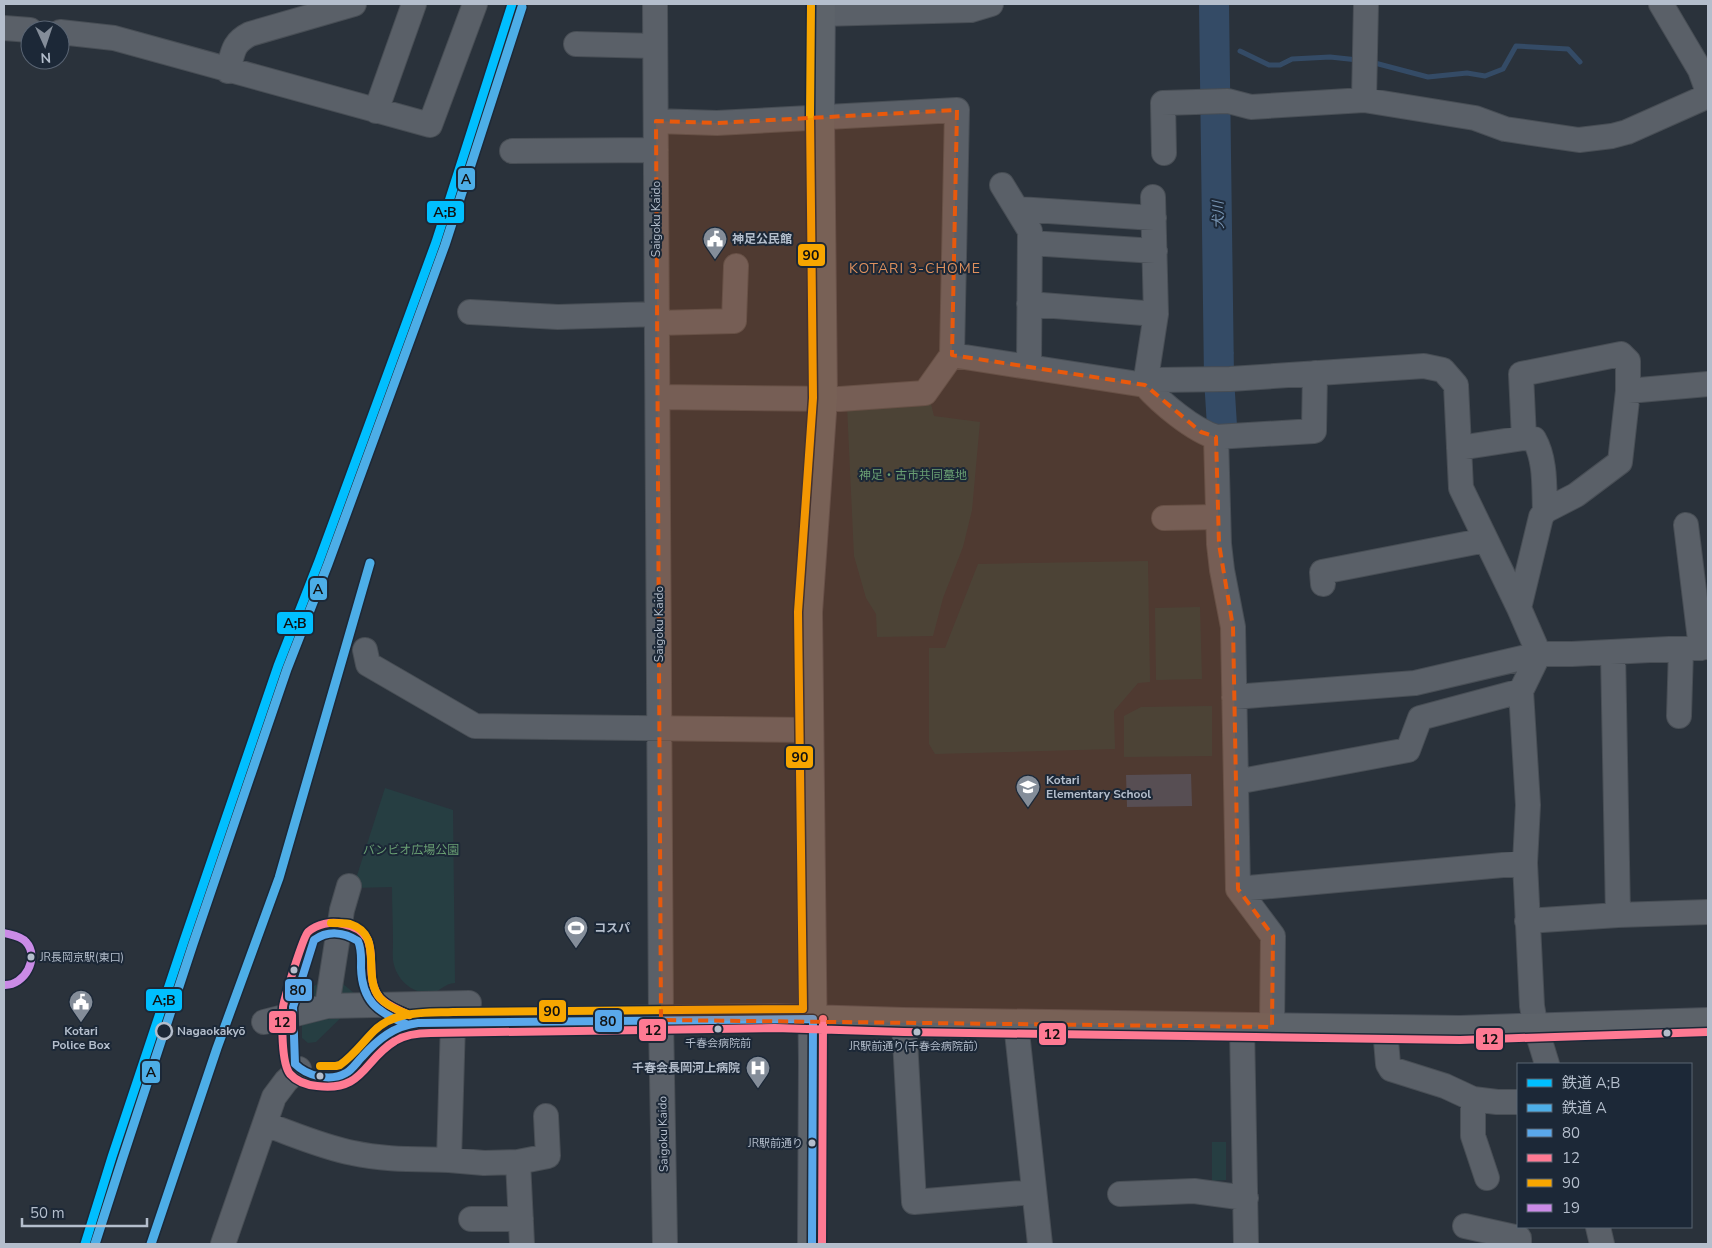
<svg xmlns="http://www.w3.org/2000/svg" width="1712" height="1248" font-family="'Nunito Sans','Noto Sans JP',sans-serif">
  <style>
    .green { fill: #263e42 }
    .water { fill: #344b66 }
    .lines { fill: none; stroke-linecap: round; stroke-linejoin: round }
    .stream { stroke: #344b66; stroke-width: 5 }
    .river { stroke: #344b66; stroke-width: 30 }
    .minor-casing { stroke: #484e55; stroke-width: 26 }
    .major-casing { stroke: #484e57; stroke-width: 30 }
    .minor { stroke: #5a6068; stroke-width: 24 }
    .major { stroke: #5d636a; stroke-width: 28 }
    .bus-1-casing { stroke: #1c2837; stroke-width: 11 }
    .bus-2-casing { stroke: #1c2837; stroke-width: 11 }
    .bus-3-casing { stroke: #1c2837; stroke-width: 11 }
    .bus-4-casing { stroke: #1c2837; stroke-width: 11 }
    .bus-1 { stroke: #5aa8eb; stroke-width: 8 }
    .bus-2 { stroke: #fe7a93; stroke-width: 8 }
    .bus-3 { stroke: #f7a600; stroke-width: 8 }
    .bus-4 { stroke: #ca8be6; stroke-width: 8 }
    .rail-1-casing { stroke: #1c2837; stroke-width: 12 }
    .rail-2-casing { stroke: #1c2837; stroke-width: 12 }
    .rail-1 { stroke: #00bfff; stroke-width: 9 }
    .rail-2 { stroke: #4daee7; stroke-width: 9 }
    .marked { fill: #e8590c; fill-opacity: 0.2; stroke: #e8590c; stroke-width: 4; stroke-dasharray: 10 6; stroke-linejoin: round }
    .bus-dot { fill: #b4becc; stroke: #1c2837; stroke-width: 2 }
    .stop-dot { fill: #1c2837; stroke: #b4becc; stroke-width: 2.5 }
    .labels { text-anchor: middle; stroke-width: 4; stroke-linejoin: round; paint-order: stroke }
    .bus-label { font-size: 11px; fill: #b4becc; stroke: #1c2837 }
    .street-label { font-size: 12px; fill: #b4becc; stroke: #1c2837 }
    .poi-label { font-size: 12px; font-weight: bold; fill: #b4becc; stroke: #1c2837; text-anchor: start }
    .park-label { font-size: 12px; fill: #699f73; stroke: #1c2837 }
    .stop-label { font-size: 12px; font-weight: bold; fill: #b4becc; stroke: #1c2837; text-anchor: start }
    .water-label { font-size: 14px; font-style: italic; fill: #7996b5; stroke: #1c2837 }
    .neighbourhood-label { font-size: 14px; letter-spacing: 1px; fill: #de905d; stroke: #1c2837 }
    .line-badge { stroke: #1c2837; stroke-width: 2 }
    .pale-badge-label { font-size: 14px; text-anchor: middle; font-weight: bold; fill: #111 }
  </style>
  <rect width="100%" height="100%" fill="#2a323b"/>
  <!-- green -->
  <path class="green" d="M930,400l4,16 46,6 -8,88 -9,37 -20,51 -10,38 -56,1 -1,-23 -10,-16 -12,-42 -7,-150z
    M1148,561l2,121 -12,1 -24,28 1,38 -180,5 -6,-10v-96h16l33,-84z
    M1200,607l2,72 -46,1 -1,-72z
    M1212,706v50l-88,1v-41l17,-9z
    M385,788l68,22 2,173c-11,0 -16,11 -28,10 -16,-1 -29,-13 -33,-28 -2,-7 -1,-16 -1,-23 0,-18 -1,-37 -1,-55l-39,1z
    M337,982l6,2 11,9 1,11 -39,38 -8,1 -6,-5c0,-17 -2,-49 18,-55 5,-2 12,-1 17,-1z
    M1212,1142h14v38l-14,1z"/>
  <!-- water -->
  <path class="water" d="M1191,774l1,32 -65,1 -1,-32z"/>
  <g class="lines">
    <!-- stream -->
    <path class="stream" d="M1240,51l29,14h11l12,-6 38,-2 28,3
      M1371,62l57,15 39,-4 18,3 18,-7 13,-23 52,3 12,13
      M1219,337l12,16"/>
    <!-- river -->
    <path class="river" d="M1214,4l5,374 3,48"/>
    <defs>
      <path id="minor" d="M655,4l6,1016 4,224
        M1661,4l39,66 8,22
        M820,14l151,-4 20,-6
        M4,28l26,2
        M60,32l54,6 316,87 45,-121
        M576,44l79,2
        M228,71c5,-18 4,-28 22,-37l104,-30
        M1364,100l2,-96
        M376,111l38,-107
        M656,121l61,2 240,-13 -5,245 -27,38 -85,6 -182,-2
        M512,151l144,-1
        M1164,153l-1,-50 65,-2 23,6 113,-7 111,18 30,11 74,11 33,-4 15,-4 81,-36
        M1002,185l28,46 -1,136 116,18 12,-5 73,-1 194,-13 19,4 13,15 5,103 58,120 20,46 -18,37 7,114 -3,58 7,143 4,22 11,36
        M1153,197l3,117 -11,71c16,18 48,45 71,52l3,107 3,26 11,57 5,262 35,47 -1,91
        M1018,209l136,9
        M1030,243l125,8
        M1029,304l127,10
        M470,312l88,5 99,-3
        M657,323l77,-2 2,-55
        M952,355l77,12
        M1628,391l80,-7
        M1216,437l98,-6 1,-58
        M1459,448l65,-10 -3,-64 100,-20 7,7v30l-8,71 -44,33 -31,16
        M1164,518l54,-1
        M1686,525l15,123
        M1323,584l-1,-12 164,-32
        M1519,608l22,-91 4,-6c-1,-24 1,-51 -11,-72l-10,-1
        M365,650l3,14 107,62 333,4
        M1613,652l5,263
        M1234,697l181,-14 124,-29h33l136,-7
        M1679,716l2,-67
        M1236,782l172,-32 12,-32 101,-27
        M1238,889l287,-26
        M1527,921l91,-6 90,-3
        M327,1006l15,-96 7,-24
        M264,1022l63,-16 142,-3
        M904,1022l10,180 120,-10
        M1016,1023l24,221
        M1242,1027l4,217
        M1385,1029l3,35 3,5 54,17 28,13 24,3h21
        M1473,1099v37l14,42
        M265,1124c28,10 57,23 88,29 31,7 64,6 96,7l4,-138
        M449,1160l35,3 34,-1
        M1120,1194l74,-3 52,7
        M471,1219h50
        M1465,1226l54,12v6
        M1598,1227l4,17
        M223,1244l51,-147 12,-16 13,-12
        M522,1244l-4,-82 30,-6 -2,-40"/>
      <path id="major" d="M406,1024l47,-2 322,-4 129,4 556,8 248,-8
        M812,1244l1,-182 -5,-450 15,-214 -3,-282 1,-112"/>
    </defs>
    <!-- minor casing -->
    <use href="#minor" class="minor-casing"/>
    <!-- major casing -->
    <use href="#major" class="major-casing"/>
    <!-- minor -->
    <use href="#minor" class="minor"/>
    <!-- major -->
    <use href="#major" class="major"/>
    <defs>
      <path id="bus-1" d="M406,1024c-29,-12 -44,-23 -45,-56 0,-10 1,-18 -3,-27 -14,-9 -30,-11 -44,-1l-21,67 2,57c12,12 35,18 51,9 6,-3 11,-11 16,-16 16,-18 32,-31 56,-34l395,-4
        M812,1244l1,-225"/>
      <path id="bus-2" d="M409,1015c-10,-5 -22,-9 -29,-17 -21,-26 9,-65 -37,-74 -12,-3 -26,0 -35,8 -5,5 -24,67 -25,75 -1,15 -2,56 7,67 7,8 17,11 27,12 47,6 46,-26 78,-45 11,-7 24,-8 36,-8l344,-5 129,4 556,8 248,-8
        M822,1244l1,-225"/>
      <path id="bus-3" d="M331,923c6,0 13,0 19,1 35,11 11,52 30,74 7,8 19,13 30,17
        M320,1066h16l4,-1c14,-10 23,-23 34,-34 21,-21 52,-18 79,-19l350,-3 -5,-397 15,-214 -3,-282 1,-112"/>
      <path id="bus-4" d="M4,933c7,2 17,3 22,9 14,15 -1,44 -22,43"/>
    </defs>
    <!-- bus-1 casing -->
    <use href="#bus-1" class="bus-1-casing"/>
    <!-- bus-2 casing -->
    <use href="#bus-2" class="bus-2-casing"/>
    <!-- bus-3 casing -->
    <use href="#bus-3" class="bus-3-casing"/>
    <!-- bus-4 casing -->
    <use href="#bus-4" class="bus-4-casing"/>
    <!-- bus-1 -->
    <use href="#bus-1" class="bus-1"/>
    <!-- bus-2 -->
    <use href="#bus-2" class="bus-2"/>
    <!-- bus-3 -->
    <use href="#bus-3" class="bus-3"/>
    <!-- bus-4 -->
    <use href="#bus-4" class="bus-4"/>
    <defs>
      <path id="rail-1" d="M85,1244l27,-87 72,-216 94,-275 41,-105 117,-319 76,-238"/>
      <path id="rail-2" d="M95,1244l27,-84 71,-216 94,-275 41,-105 117,-319 77,-238
        M151,1244l66,-196 62,-170 91,-315"/>
    </defs>
    <!-- rail-1 casing -->
    <use href="#rail-1" class="rail-1-casing"/>
    <!-- rail-2 casing -->
    <use href="#rail-2" class="rail-2-casing"/>
    <!-- rail-1 -->
    <use href="#rail-1" class="rail-1"/>
    <!-- rail-2 -->
    <use href="#rail-2" class="rail-2"/>
  </g>
  <!-- marked area -->
  <path class="marked" d="M957,110l-5,245 193,30 56,47 15,5 3,107 14,83 5,262 35,47 -1,91 -611,-7 -5,-899 61,2z"/>
  <!-- icons -->
  <defs>
    <symbol id="civic-pin" viewBox="-11 -11 22 30"><path d="M0 17L-7.5 6A9.5 9.5 0 1 1 7.5 6Z" fill="#848d99" stroke="#1c2837"/><path d="M-.6-6.5H3V-4.5H.6V-3L4-1V1h2V6H-6V1h2V-1L-.6-3ZM-1.2 2.5V6h2.4V2.5Z" fill="#fff"/></symbol>
    <symbol id="school-pin" viewBox="-11 -11 22 30"><path d="M0 17L-7.5 6A9.5 9.5 0 1 1 7.5 6Z" fill="#848d99" stroke="#1c2837"/><path d="M0-5L7-2L0 1L-7-2ZM-4 1L0 2.5L4 1V4Q0 6-4 4Z" fill="#fff"/></symbol>
    <symbol id="stadium-pin" viewBox="-11 -11 22 30"><path d="M0 17L-7.5 6A9.5 9.5 0 1 1 7.5 6Z" fill="#848d99" stroke="#1c2837"/><path d="M0-5a6.5 5 0 1 0 0 10a6.5 5 0 1 0 0-10ZM-3.5-1.8h7v3.6h-7Z" fill="#fff"/></symbol>
    <symbol id="hospital-pin" viewBox="-11 -11 22 30"><path d="M0 17L-7.5 6A9.5 9.5 0 1 1 7.5 6Z" fill="#848d99" stroke="#1c2837"/><path d="M-5-5h3v3.5h4V-5h3V5h-3V1.5h-4V5h-3Z" fill="#fff"/></symbol>
  </defs>
  <g fill-rule="evenodd">
    <use href="#civic-pin" x="701" y="225" width="28" height="38"/>
    <use href="#school-pin" x="1014" y="773" width="28" height="38"/>
    <use href="#stadium-pin" x="562" y="914" width="28" height="38"/>
    <use href="#civic-pin" x="67" y="988" width="28" height="38"/>
    <use href="#hospital-pin" x="744" y="1054" width="28" height="38"/>
  </g>
  <!-- markers -->
  <g class="bus-dot">
    <circle cx="31" cy="957" r="4.5"/>
    <circle cx="294" cy="970" r="4.5"/>
    <circle cx="718" cy="1029" r="4.5"/>
    <circle cx="917" cy="1032" r="4.5"/>
    <circle cx="1667" cy="1033" r="4.5"/>
    <circle cx="320" cy="1076" r="4.5"/>
    <circle cx="812" cy="1143" r="4.5"/>
  </g>
  <circle class="stop-dot" cx="164" cy="1031" r="8"/>
  <g class="labels">
    <!-- bus labels -->
    <g class="bus-label">
      <text x="40" y="961" text-anchor="start">JR長岡京駅(東口)</text>
      <text x="718" y="1047">千春会病院前</text>
      <text x="917" y="1050">JR駅前通り(千春会病院前）</text>
      <text x="803" y="1147" text-anchor="end">JR駅前通り</text>
    </g>
    <!-- street labels -->
    <g class="street-label">
      <text transform="translate(656 219) rotate(-90)" y="4">Saigoku Kaido</text>
      <text transform="translate(659 624) rotate(-90)" y="4">Saigoku Kaido</text>
      <text transform="translate(663 1134) rotate(-91)" y="4">Saigoku Kaido</text>
    </g>
    <!-- poi labels -->
    <g class="poi-label">
      <text x="732" y="243">神足公民館</text>
      <text x="1046" y="784">Kotari<tspan x="1046" dy="14">Elementary School</tspan></text>
      <text x="594" y="932">コスパ</text>
      <text x="81" y="1035" text-anchor="middle">Kotari<tspan x="81" dy="14">Police Box</tspan></text>
      <text x="740" y="1072" text-anchor="end">千春会長岡河上病院</text>
    </g>
    <!-- park labels -->
    <g class="park-label">
      <text x="913" y="479">神足・古市共同墓地</text>
      <text x="411" y="854">バンビオ広場公園</text>
    </g>
    <!-- stop labels -->
    <g class="stop-label">
      <text x="177" y="1035">Nagaokakyō</text>
    </g>
    <!-- water labels -->
    <g class="water-label">
      <text transform="translate(1218 215) rotate(-91)" y="5">犬川</text>
    </g>
    <!-- neighbourhood labels -->
    <g class="neighbourhood-label">
      <text x="915" y="273">KOTARI 3-CHOME</text>
    </g>
  </g>
  <g class="line-badge">
    <rect x="457" y="167" width="19" height="24" rx="5" fill="#4daee7"/>
    <rect x="426" y="200" width="39" height="24" rx="5" fill="#00bfff"/>
    <rect x="797" y="243" width="29" height="24" rx="5" fill="#f7a600"/>
    <rect x="309" y="577" width="19" height="24" rx="5" fill="#4daee7"/>
    <rect x="276" y="611" width="38" height="24" rx="5" fill="#00bfff"/>
    <rect x="785" y="745" width="29" height="24" rx="5" fill="#f7a600"/>
    <rect x="284" y="978" width="29" height="24" rx="5" fill="#5aa8eb"/>
    <rect x="145" y="988" width="38" height="24" rx="5" fill="#00bfff"/>
    <rect x="538" y="999" width="29" height="24" rx="5" fill="#f7a600"/>
    <rect x="594" y="1009" width="29" height="24" rx="5" fill="#5aa8eb"/>
    <rect x="268" y="1010" width="29" height="24" rx="5" fill="#fe7a93"/>
    <rect x="638" y="1018" width="29" height="24" rx="5" fill="#fe7a93"/>
    <rect x="1038" y="1022" width="29" height="24" rx="5" fill="#fe7a93"/>
    <rect x="1475" y="1027" width="29" height="24" rx="5" fill="#fe7a93"/>
    <rect x="141" y="1060" width="20" height="24" rx="5" fill="#4daee7"/>
  </g>
  <g class="pale-badge-label">
    <text x="466" y="184">A</text>
    <text x="445" y="217">A;B</text>
    <text x="811" y="260">90</text>
    <text x="318" y="594">A</text>
    <text x="295" y="628">A;B</text>
    <text x="800" y="762">90</text>
    <text x="298" y="995">80</text>
    <text x="164" y="1005">A;B</text>
    <text x="552" y="1016">90</text>
    <text x="608" y="1026">80</text>
    <text x="282" y="1027">12</text>
    <text x="653" y="1035">12</text>
    <text x="1052" y="1039">12</text>
    <text x="1490" y="1044">12</text>
    <text x="151" y="1077">A</text>
  </g>
  <!-- border -->
  <rect width="1712" height="1248" fill="none" stroke="#b4becc" stroke-width="10"/>
  <!-- legend -->
  <rect x="1517" y="1063" width="175" height="165" fill="#1c2837" stroke="#596473"/>
  <rect x="1527" y="1079" width="25" height="8" fill="#00bfff" stroke="#596473"/>
  <text x="1562" y="1088" font-size="15" fill="#b4becc">鉄道 A;B</text>
  <rect x="1527" y="1104" width="25" height="8" fill="#4daee7" stroke="#596473"/>
  <text x="1562" y="1113" font-size="15" fill="#b4becc">鉄道 A</text>
  <rect x="1527" y="1129" width="25" height="8" fill="#5aa8eb" stroke="#596473"/>
  <text x="1562" y="1138" font-size="15" fill="#b4becc">80</text>
  <rect x="1527" y="1154" width="25" height="8" fill="#fe7a93" stroke="#596473"/>
  <text x="1562" y="1163" font-size="15" fill="#b4becc">12</text>
  <rect x="1527" y="1179" width="25" height="8" fill="#f7a600" stroke="#596473"/>
  <text x="1562" y="1188" font-size="15" fill="#b4becc">90</text>
  <rect x="1527" y="1204" width="25" height="8" fill="#ca8be6" stroke="#596473"/>
  <text x="1562" y="1213" font-size="15" fill="#b4becc">19</text>
  <!-- north arrow -->
  <g transform="translate(45 45) rotate(177)"><circle r="24" fill="#1c2837" stroke="#596473"/>
  <path d="M0-4L9 19L0 12L-9 19Z" fill="#848d99"/>
  <text y="-8" font-size="14" font-weight="bold" text-anchor="middle" fill="#b4becc">N</text>
  </g>
  <!-- scale -->
  <path d="M22 1218v8h125v-8" fill="none" stroke="#b4becc" stroke-width="2.5"/>
  <text x="30" y="1218" font-size="15" fill="#b4becc" stroke="#1c2837" stroke-width="4" paint-order="stroke">50 m</text>
</svg>
